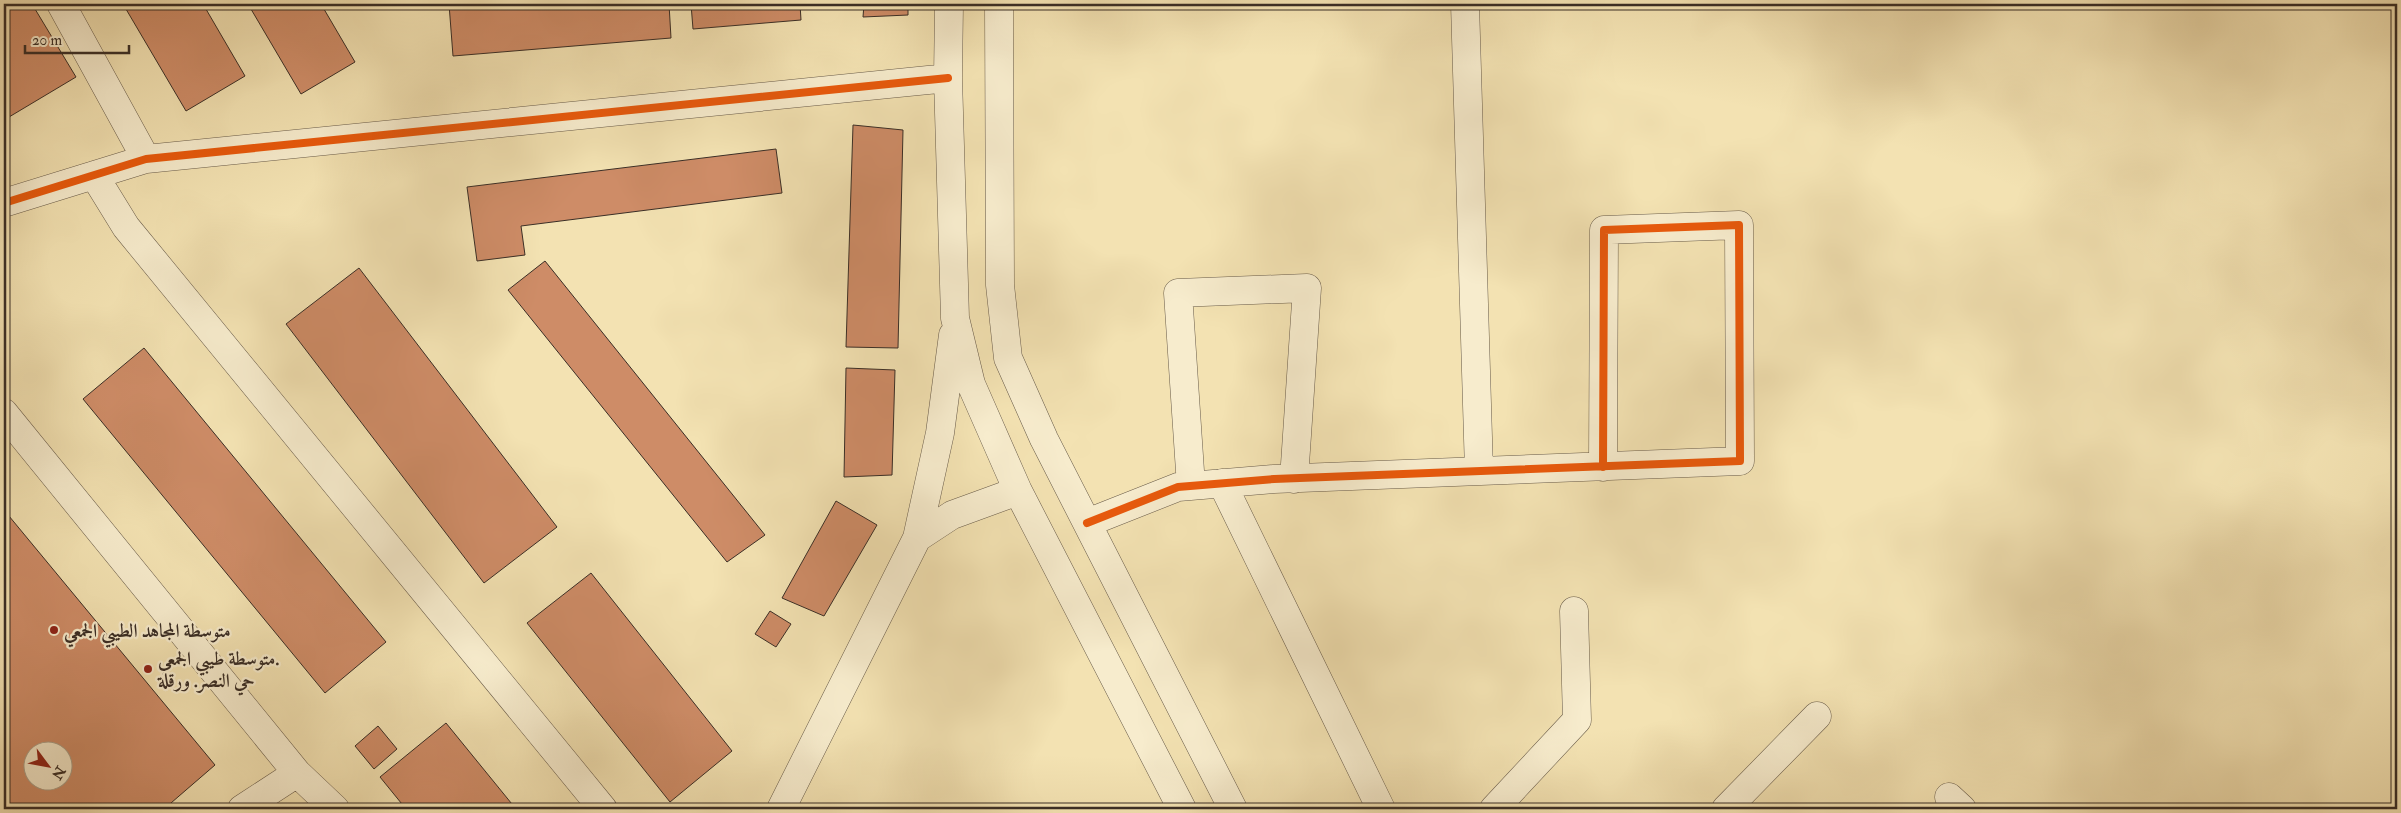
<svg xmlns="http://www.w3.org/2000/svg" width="2401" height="813" font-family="'IM FELL Double Pica',Amiri,serif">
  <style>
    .building { fill: #ce8c67; stroke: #3a2e26; fill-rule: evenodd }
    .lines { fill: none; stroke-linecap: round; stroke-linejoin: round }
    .minor-casing { stroke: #685b49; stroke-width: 29 }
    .minor { stroke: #f7eccd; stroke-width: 28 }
    .cycleway-casing { stroke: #f7eccd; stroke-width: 11 }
    .cycleway { stroke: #e8590c; stroke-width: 8 }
    .poi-dot { fill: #8f2418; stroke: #f7eccd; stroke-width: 2 }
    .labels { text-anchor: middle; stroke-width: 4.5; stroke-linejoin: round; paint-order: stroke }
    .poi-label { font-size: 19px; font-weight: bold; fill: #3a2e26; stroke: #f7eccd; text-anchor: start }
  </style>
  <rect width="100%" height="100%" fill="#f3e2b2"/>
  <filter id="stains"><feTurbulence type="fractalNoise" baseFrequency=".004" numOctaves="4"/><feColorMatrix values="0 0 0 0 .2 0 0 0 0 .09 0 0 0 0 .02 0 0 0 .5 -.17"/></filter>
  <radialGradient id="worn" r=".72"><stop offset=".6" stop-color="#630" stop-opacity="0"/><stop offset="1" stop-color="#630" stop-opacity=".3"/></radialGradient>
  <!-- building -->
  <path class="building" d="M4,4h28l44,73 -72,43z
    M123,4h80l42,72 -59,35z
    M248,4h73l34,58 -54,32z
    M449,4h220l2,34 -218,18z
    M691,4h109l1,16 -108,9z
    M864,4h44v11l-45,2z
    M853,125l50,5 -5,218 -52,-1z
    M776,149l6,44 -261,33 4,29 -48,6 -10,-74z
    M545,261l220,274 -38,27 -219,-272z
    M359,268l198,259 -73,56 -198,-259z
    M144,348l242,294 -61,51 -242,-294z
    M846,368l49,2 -3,105 -48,2z
    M836,501l41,24 -53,91 -42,-18z
    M4,510l211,255 -51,44h-160zM32,750h30v30h-30z
    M591,573l141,178 -62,51 -143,-179z
    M770,611l21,13 -15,23 -21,-13z
    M446,723l70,86h-110l-26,-32z
    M378,726l19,23 -23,20 -19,-23z"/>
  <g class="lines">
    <defs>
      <path id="minor" d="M61,4l85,155
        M949,4l-1,74 7,240 16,66 47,107 164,318
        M999,4l1,281 8,73 36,81 189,370
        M1465,4l14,467
        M94,175l32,52 477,582
        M4,203l142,-44 802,-81
        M953,335l-13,98 -23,105 35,-23 66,-24
        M4,413l293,360 38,36
        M1222,483l159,326
        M1191,486l-13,-193 129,-5 -13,191
        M1087,523l91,-36 96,-8 466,-18 -1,-236 -135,5 -1,237
        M1949,797l13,12
        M242,809l55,-36
        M781,809l136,-271
        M1494,809l83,-89 -3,-109
        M1726,809l91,-93"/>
    </defs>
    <!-- minor casing -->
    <use href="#minor" class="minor-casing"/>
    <!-- minor -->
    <use href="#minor" class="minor"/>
    <defs>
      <path id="cycleway" d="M4,203l142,-44 802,-81
        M1087,523l91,-36 96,-8 466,-18 -1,-236 -135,5 -1,237"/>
    </defs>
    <!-- cycleway casing -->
    <use href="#cycleway" class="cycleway-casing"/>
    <!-- cycleway -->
    <use href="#cycleway" class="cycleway"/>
  </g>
  <!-- markers -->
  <g class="poi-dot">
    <circle cx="54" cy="630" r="5"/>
    <circle cx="148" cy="669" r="5"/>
  </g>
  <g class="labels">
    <!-- poi labels -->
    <g class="poi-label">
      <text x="64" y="637">متوسطة المجاهد الطيبي الجمعي</text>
      <text x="158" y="665">متوسطة طيبي الجمعي.<tspan x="158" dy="22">حي النصر. ورقلة</tspan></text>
    </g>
  </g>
  <!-- margin -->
  <rect width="2401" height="813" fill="none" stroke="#f3e2b2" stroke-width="20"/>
  <rect x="5" y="5" width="2391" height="803" fill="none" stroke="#3a2e26" stroke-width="2.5"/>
  <rect x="10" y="10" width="2381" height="793" fill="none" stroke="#3a2e26"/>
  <!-- north arrow -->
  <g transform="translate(48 766) rotate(122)"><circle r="24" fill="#f7eccd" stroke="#aba08a"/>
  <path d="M0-4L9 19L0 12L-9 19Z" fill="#8f2418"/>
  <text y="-8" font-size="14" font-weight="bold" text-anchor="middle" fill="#3a2e26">N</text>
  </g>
  <!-- scale -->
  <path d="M25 45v8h104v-8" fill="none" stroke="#3a2e26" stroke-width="2.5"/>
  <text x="32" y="45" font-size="15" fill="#3a2e26" stroke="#f7eccd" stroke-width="4" paint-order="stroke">20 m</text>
  <rect width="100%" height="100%" filter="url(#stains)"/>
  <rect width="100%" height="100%" fill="url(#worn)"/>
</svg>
